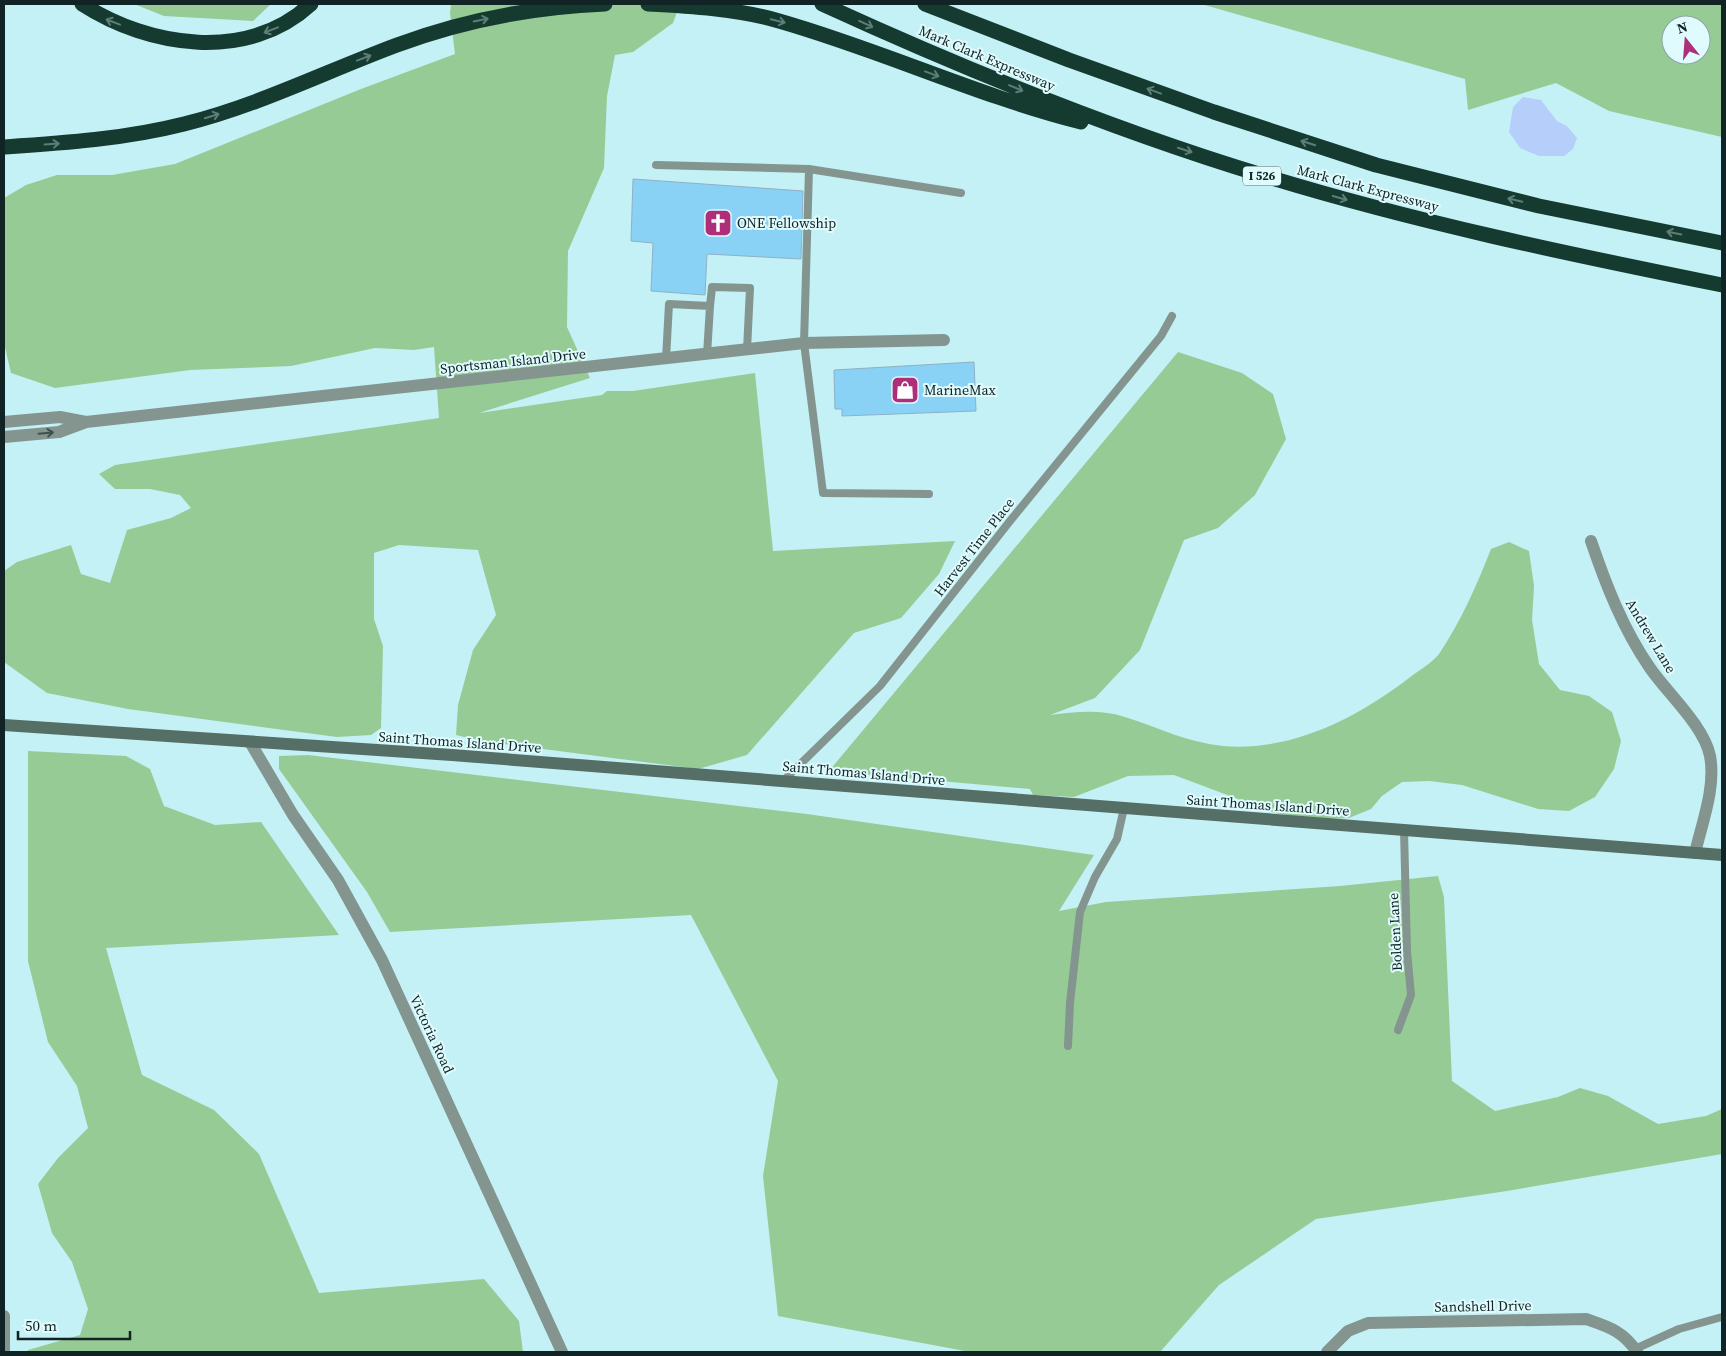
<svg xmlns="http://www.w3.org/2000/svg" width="1726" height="1356" font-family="'Source Serif 4',serif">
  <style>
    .green { fill: #97cb95; fill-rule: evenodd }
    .water { fill: #b6cffa }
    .building { fill: #8ad1f6; stroke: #8eb1c4 }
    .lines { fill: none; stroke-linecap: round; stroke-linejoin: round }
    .service { stroke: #84958f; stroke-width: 8 }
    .minor { stroke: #84958f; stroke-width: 12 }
    .secondary { stroke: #556e66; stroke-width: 12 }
    .motorway { stroke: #153b31; stroke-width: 15 }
    .oneway { stroke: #5c7e78 }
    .oneway2 { stroke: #3f514f }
    .labels { text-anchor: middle; stroke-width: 4; stroke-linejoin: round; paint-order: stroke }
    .shield { fill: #e0fbfd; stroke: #4f6465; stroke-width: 1 }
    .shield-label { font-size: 12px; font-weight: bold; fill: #112324 }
    .street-label { font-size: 14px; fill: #112324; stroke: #e0fbfd }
    .poi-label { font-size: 14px; fill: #112324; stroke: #e0fbfd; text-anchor: start }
  </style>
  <rect width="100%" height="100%" fill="#c4f1f5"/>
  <!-- green -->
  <path class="green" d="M134,4h137l-18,17 -89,-5z
    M451,4h229l-7,19 -40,29 -18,3 -8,41 -3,72 -36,83 -1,76 23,51 -111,35 123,-18 5,-4h26l122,-18 18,178 182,-10 -16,33 -38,44 -47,15 -107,122 -49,14 -217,-28 -25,-6 2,-30 15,-55 23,-35 -18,-65 -79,-5 -25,8v66l9,27 -2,82 -10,7 -34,2 -209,-28 -81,-16 -43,-31v-91l13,-9 54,-17 10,29 29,9 17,-53 44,-12 20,-10 -11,-13 -30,-6h-35l-16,-15 16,-9 324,-47 -5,-71 -20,3 -39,-2 -84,18 -101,4 -135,18 -44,-15 -7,-30v-145l22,-13 31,-10h55l63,-11 186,-75 94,-35 -5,-41z
    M1201,4h521v133l-113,-26 -53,-28 -88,27 -3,-31zM1671,25h30v30h-30z
    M1178,352l64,21 31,21 13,45 -31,56 -37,33 -34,12 -44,110 -45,48 -45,17c25,-3 51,-6 75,2 32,10 64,26 98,29 68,6 134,-28 186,-68 9,-7 23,-15 30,-24 21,-31 38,-69 52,-105l18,-7 20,9 5,35 -2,34 7,44 21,26 29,6 23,16 9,29 -7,28 -19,28 -26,14 -31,-2 -76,-24 -33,-4 -27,1 -20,14 -11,13 -22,9 -35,2 -39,-7 -101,-38 -46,1 -54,21 -41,-2 -3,-6 -201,-18z
    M28,751l98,5 24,13 14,37 51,19 46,-3 78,113 -233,13 36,127 72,35 45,44 60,139 165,-14 35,42 4,31h-496l1,-2 52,-15 8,-26 -16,-47 -20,-29 -14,-49 20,-26 30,-30 -11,-42 -29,-44 -20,-81z
    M308,755l499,59 287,41 -35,56 47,-9 234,-16 98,-10 6,21 8,184 43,30 63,-14 22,-9 28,8 50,28 48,-8 16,-7v45l-215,37 -191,28 -97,66 -59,67h-190l-192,-36 -15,-140 15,-95 -87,-166 -301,17 -23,-40 -88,-123v-13z"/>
  <!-- water -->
  <path class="water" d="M1523,97l18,3 16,21 10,5 10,12 -4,11 -9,7h-25l-19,-8 -11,-16 4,-25z"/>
  <!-- building -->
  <path class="building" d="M633,179l170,12 -2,68 -94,-5 -2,41 -54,-4 2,-48 -22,-2z
    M974,362l2,49 -134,5v-7h-7l-1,-39z"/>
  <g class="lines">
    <!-- service -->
    <path class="service" d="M656,165l153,4
      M707,355l3,-49
      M666,359l3,-55 41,2 2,-19 38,1 -3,62
      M929,494l-106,-1 -19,-150 5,-174 152,24
      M783,781l97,-95 130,-165 151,-185 11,-20
      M1398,1030l13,-35 -4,-44 -3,-121
      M1068,1046l2,-43 10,-91 15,-35 22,-38 7,-31
      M1635,1349l44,-20 43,-12"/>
    <!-- minor -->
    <path class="minor" d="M4,422l56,-5 26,5
      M4,437l55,-5 27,-10 718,-79 140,-3
      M1591,541c15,44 32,88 59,127 18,26 54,58 60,88 6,31 -8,67 -15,97
      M250,742l43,73 45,65 44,80 180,392
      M4,1316v36
      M1327,1352l21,-21 20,-8 218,-4c23,8 37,12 51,33"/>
    <!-- secondary -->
    <path class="secondary" d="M4,725l448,30 1270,100"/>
    <!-- motorway -->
    <path class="motorway" d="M82,4c68,44 166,58 229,0
      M648,4c41,2 91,5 131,17 102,29 199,75 302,101
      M822,4c144,66 291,126 443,172 150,46 303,78 457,109
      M925,4l144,56 145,52 162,53 163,41 183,37
      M4,147c60,-4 121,-8 180,-23 73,-18 143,-53 213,-79 67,-25 137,-38 208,-41"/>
  </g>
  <!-- one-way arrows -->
  <defs><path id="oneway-shaft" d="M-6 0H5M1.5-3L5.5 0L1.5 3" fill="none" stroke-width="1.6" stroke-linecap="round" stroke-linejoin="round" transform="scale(1.25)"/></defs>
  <g class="oneway">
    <use href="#oneway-shaft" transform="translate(481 20) rotate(-12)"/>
    <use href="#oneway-shaft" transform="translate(778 21) rotate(14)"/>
    <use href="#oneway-shaft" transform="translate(113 22) rotate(-159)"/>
    <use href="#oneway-shaft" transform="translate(866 24) rotate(25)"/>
    <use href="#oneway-shaft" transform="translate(271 30) rotate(159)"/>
    <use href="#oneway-shaft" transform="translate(364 58) rotate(-21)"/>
    <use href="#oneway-shaft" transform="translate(932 74) rotate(20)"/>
    <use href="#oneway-shaft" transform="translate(1016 88) rotate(23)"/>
    <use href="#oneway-shaft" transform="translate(1154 91) rotate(-160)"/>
    <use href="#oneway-shaft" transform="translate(212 116) rotate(-17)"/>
    <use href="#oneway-shaft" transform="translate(1308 143) rotate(-162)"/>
    <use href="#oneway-shaft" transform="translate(52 144) rotate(-4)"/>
    <use href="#oneway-shaft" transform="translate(1185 150) rotate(18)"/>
    <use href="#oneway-shaft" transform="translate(1340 198) rotate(16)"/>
    <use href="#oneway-shaft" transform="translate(1515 200) rotate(-167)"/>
    <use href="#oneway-shaft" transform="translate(1674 233) rotate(-168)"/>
  </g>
  <use class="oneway2" href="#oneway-shaft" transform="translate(46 433) rotate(-5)"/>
  <!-- icons -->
  <defs>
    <symbol id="church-square" viewBox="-11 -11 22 22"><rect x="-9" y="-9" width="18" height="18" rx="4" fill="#af2e79" stroke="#e0fbfd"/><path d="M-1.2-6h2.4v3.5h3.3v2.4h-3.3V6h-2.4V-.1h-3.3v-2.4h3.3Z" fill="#fff"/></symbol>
    <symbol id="shop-square" viewBox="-11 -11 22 22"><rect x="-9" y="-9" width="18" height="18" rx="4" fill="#af2e79" stroke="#e0fbfd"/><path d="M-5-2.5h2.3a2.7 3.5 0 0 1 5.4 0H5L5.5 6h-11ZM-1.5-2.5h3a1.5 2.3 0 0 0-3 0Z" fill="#fff"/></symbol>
  </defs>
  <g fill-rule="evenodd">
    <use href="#church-square" x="702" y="207" width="32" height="32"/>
    <use href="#shop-square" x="889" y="374" width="32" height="32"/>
  </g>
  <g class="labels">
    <!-- shield labels -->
    <rect class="shield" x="1243" y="166.5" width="38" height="19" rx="4"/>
    <g class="shield-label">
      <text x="1262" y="180">I 526</text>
    </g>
    <!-- street labels -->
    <g class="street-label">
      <text transform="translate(987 58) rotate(23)" y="5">Mark Clark Expressway</text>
      <text transform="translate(1368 188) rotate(15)" y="5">Mark Clark Expressway</text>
      <text transform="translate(513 361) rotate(-6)" y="5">Sportsman Island Drive</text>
      <text transform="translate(974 547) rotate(-52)" y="5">Harvest Time Place</text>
      <text transform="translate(1651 636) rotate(59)" y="5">Andrew Lane</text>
      <text transform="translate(460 742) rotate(4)" y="5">Saint Thomas Island Drive</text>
      <text transform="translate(864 773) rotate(5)" y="5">Saint Thomas Island Drive</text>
      <text transform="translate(1268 805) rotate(4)" y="5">Saint Thomas Island Drive</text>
      <text transform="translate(1395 932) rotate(-93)" y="5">Bolden Lane</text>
      <text transform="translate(432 1034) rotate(65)" y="5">Victoria Road</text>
      <text transform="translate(1483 1306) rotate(-1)" y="5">Sandshell Drive</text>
    </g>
    <!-- poi labels -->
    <g class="poi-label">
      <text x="737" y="228">ONE Fellowship</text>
      <text x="924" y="395">MarineMax</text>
    </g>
  </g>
  <!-- border -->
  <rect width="1726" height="1356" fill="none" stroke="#112324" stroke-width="10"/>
  <!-- north arrow -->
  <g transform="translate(1686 40) rotate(343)"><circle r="24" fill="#e0fbfd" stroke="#8da5a6"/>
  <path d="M0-4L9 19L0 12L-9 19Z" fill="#af2e79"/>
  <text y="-8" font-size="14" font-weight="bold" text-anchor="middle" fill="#112324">N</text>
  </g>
  <!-- scale -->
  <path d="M18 1331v8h112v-8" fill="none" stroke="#112324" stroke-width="2.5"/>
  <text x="25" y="1331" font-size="15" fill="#112324" stroke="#e0fbfd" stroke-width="4" paint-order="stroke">50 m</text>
</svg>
